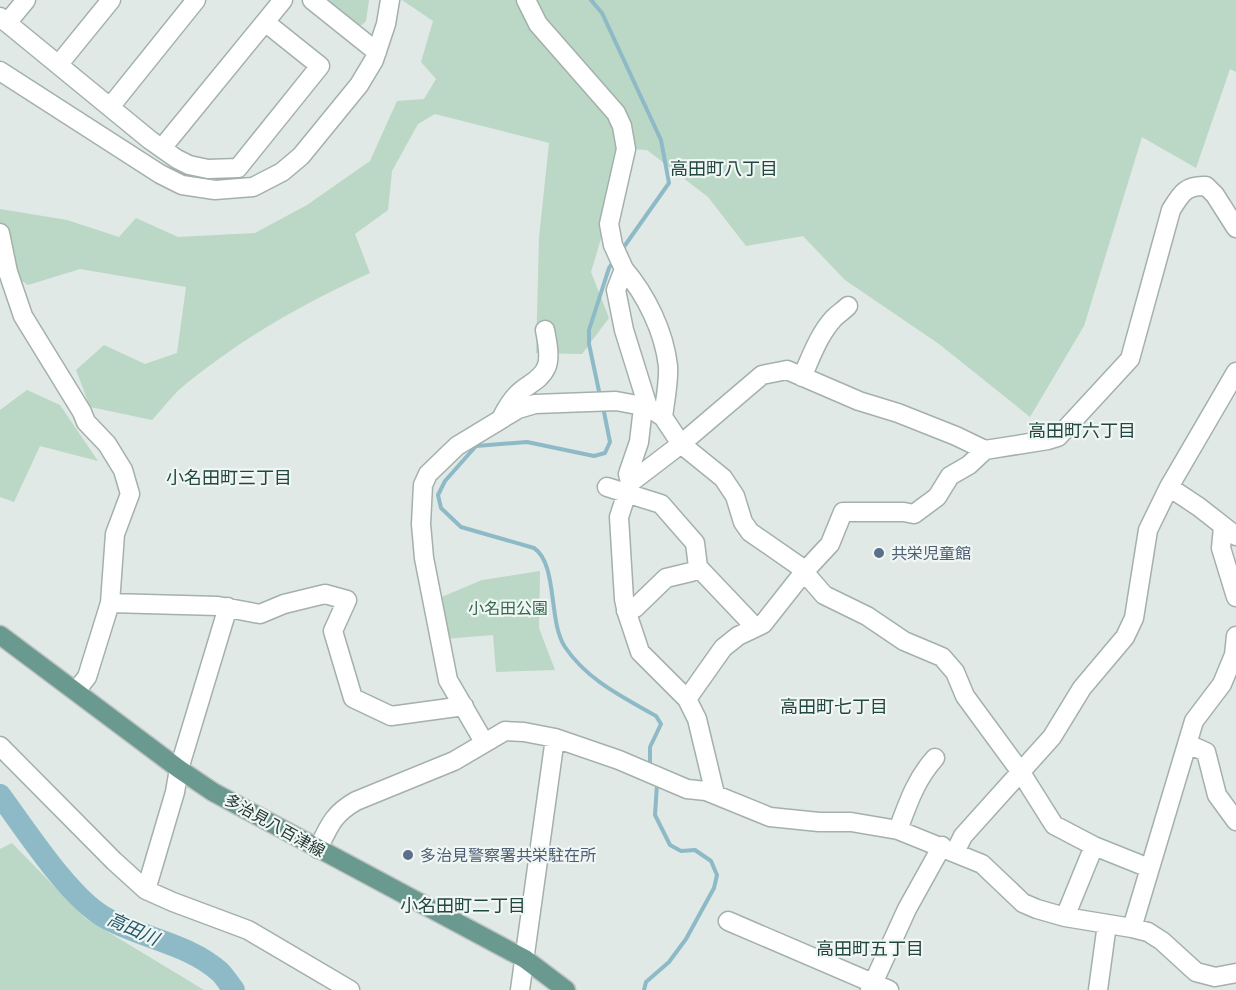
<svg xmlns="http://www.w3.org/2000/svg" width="1236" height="990" font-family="Poppins,'Noto Sans JP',sans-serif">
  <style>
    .green { fill: #bbd7c5 }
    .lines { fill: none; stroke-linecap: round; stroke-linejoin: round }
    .stream { stroke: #8ebac7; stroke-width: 4 }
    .river { stroke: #8ebac7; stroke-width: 22 }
    .minor-casing { stroke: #a4b0ac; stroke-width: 21 }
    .major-casing { stroke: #bdc3c2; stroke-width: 21 }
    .minor { stroke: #fff; stroke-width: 18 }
    .major { stroke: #6a9990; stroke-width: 18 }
    .service-dot { fill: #5c6f8a; stroke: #f0f6f3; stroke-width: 2 }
    .labels { text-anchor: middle; stroke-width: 4.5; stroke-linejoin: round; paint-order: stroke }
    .service-label { font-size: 16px; fill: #4e5e75; stroke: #f0f6f3; text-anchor: start }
    .park-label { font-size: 16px; fill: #32684b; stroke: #f0f6f3 }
    .street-label { font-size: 16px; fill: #233733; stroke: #f0f6f3 }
    .neighbourhood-label { font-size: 18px; fill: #224640; stroke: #f0f6f3 }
    .water-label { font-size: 18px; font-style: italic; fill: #25596b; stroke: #f0f6f3 }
  </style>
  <rect width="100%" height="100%" fill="#e0e9e5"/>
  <!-- green -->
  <path class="green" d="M325,0h44l-3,21 -4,4 -7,-1z
    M402,0h834v72l-6,-3 -34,99 -54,-31 -58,189 -54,91 -91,-73 -94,-64 -42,-44 -57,10 -38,-49 -61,-47 -28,-2 -14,77 -14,47 18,46 -27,36 -46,-1 3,-115 10,-95 -114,-29 -17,10 -26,47 -4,39 -33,24 15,39c-64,29 -128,65 -183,110 -13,10 -24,25 -35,37l-62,-13 -14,-37 28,-25 41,19 32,-11 9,-66 -106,-18 -52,16 -28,-18v-58l67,11 52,17 17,-19 42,19 77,-4 52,-28 63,-44 27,-60 27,-2 12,-20 -15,-17 12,-41z
    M27,390l33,15 38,56 -58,-15 -26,56 -14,-5v-87z
    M540,571l-1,57 16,42 -59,2 -3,-37 -49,4 -7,-40 45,-19z
    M12,843l73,75 119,72h-204v-141z"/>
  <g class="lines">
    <!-- stream -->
    <path class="stream" d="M591,0l11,13 59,127 8,43 -48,68
      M600,396l-11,-52v-14l20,-62 4,-6
      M603,407l7,35 -5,11 -11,3 -67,-14 -51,4 -31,35 -7,14 3,13 20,19 73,21c24,16 14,74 31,99 22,33 58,50 91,69l5,8 -11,23v19
      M644,990l2,-8 23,-20 17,-23 28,-51 3,-13 -6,-14 -16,-11 -14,1 -11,-6 -15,-30 2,-31"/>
    <!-- river -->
    <path class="river" d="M0,795c26,35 68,101 104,122 36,21 84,26 116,55 5,5 9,12 14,18"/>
    <defs>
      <path id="minor" d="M312,0l65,52
        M526,0l12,24 78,89 6,13 4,23 -17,75 4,21 11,24 -8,21 8,40 24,77
        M0,17l150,123 27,19 12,6 19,4 30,-1 82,-102 -55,-44
        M7,23l19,-23
        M59,64l52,-64
        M0,71l160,103 22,11 33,5 38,-3 29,-15 19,-16 58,-71 15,-25 12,-36 4,-24
        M110,107l86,-107
        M162,148l121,-148
        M0,233l8,39 15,44 59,96 4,10 21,22 16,26 7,24 -15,40 -5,69 -23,74 -11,14
        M624,269c22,26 40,62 44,97 1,16 -3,35 -5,51
        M802,377c9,-20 17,-43 32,-59 4,-4 9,-7 14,-12
        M502,417c5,-10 11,-20 20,-27 9,-7 19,-11 24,-22 5,-10 1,-27 -1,-38
        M630,482l-2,-8 11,-32 3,-26 4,-9
        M607,487l54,17 34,39 3,24 57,60
        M1169,487l30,20 37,29
        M1223,527l-2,21 15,49
        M110,603l108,3 42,8 24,-10 41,-10 22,6 -14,31 20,67 38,18 73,-10
        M626,611l9,-3 31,-30 25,-6 8,-4
        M687,699l36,-51 15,-12 25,-12 41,-52 26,-28 13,-32h61l10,2 23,-17 13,-21 19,-11 16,-15
        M484,742l-36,-62 -24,-122 -3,-34 2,-39 5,-11 29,-28 61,-37 17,-5 81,-3 32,6 15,10 18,27 42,34 12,18 8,26 7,10 49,34 25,29 43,21 37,25 38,16 13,15 10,24 55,75 34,54 40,21 55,22
        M1188,744l18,8 11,43 19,26
        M0,746l114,115 32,29 27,12 75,28 102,60
        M715,794l-18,-75 -10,-20 -47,-47 -13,-39 -3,-14 -5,-82 11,-34 51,-39 81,-69 25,-5 72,31 39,12 58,23 29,14 63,-10 10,-3 72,-78 41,-149c10,-16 14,-25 35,-24l9,9 21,33
        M898,830c10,-27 18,-51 37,-72
        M318,849c11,-23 15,-35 38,-48l98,-40 51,-30 19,1 31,6 64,22 68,29 19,2 64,26 49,5h32l47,8 84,34 41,39 14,6 28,8 67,11 16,4 14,9 34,31 19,5 21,-4
        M955,852l8,-16 89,-99 30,-49 43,-51 9,-19 14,-88 21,-43 67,-115
        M146,890l29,-98 4,-23 49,-162
        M1065,917l29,-71
        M728,921l161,69
        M1132,928l62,-207 28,-37 12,-29 2,-19
        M520,990l35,-252
        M870,990l37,-81 35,-63
        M1098,990l9,-66"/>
      <path id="major" d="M0,635l179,134 34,23 312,167 41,31"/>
    </defs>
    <!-- minor casing -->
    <use href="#minor" class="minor-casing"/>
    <!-- major casing -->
    <use href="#major" class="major-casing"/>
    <!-- minor -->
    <use href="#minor" class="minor"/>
    <!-- major -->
    <use href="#major" class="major"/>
  </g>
  <!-- markers -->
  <g class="service-dot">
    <circle cx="879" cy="553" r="6"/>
    <circle cx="408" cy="855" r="6"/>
  </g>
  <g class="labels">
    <!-- service labels -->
    <g class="service-label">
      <text x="891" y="559">共栄児童館</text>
      <text x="420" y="861">多治見警察署共栄駐在所</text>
    </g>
    <!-- park labels -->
    <g class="park-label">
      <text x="508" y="614">小名田公園</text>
    </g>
    <!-- street labels -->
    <g class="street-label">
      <text transform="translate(275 825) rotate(29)" y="6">多治見八百津線</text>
    </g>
    <!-- neighbourhood labels -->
    <g class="neighbourhood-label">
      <text x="724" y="175">高田町八丁目</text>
      <text x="1082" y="437">高田町六丁目</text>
      <text x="229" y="484">小名田町三丁目</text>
      <text x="834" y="713">高田町七丁目</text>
      <text x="463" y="912">小名田町二丁目</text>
      <text x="870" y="955">高田町五丁目</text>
    </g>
    <!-- water labels -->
    <g class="water-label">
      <text transform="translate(133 929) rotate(24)" y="6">高田川</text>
    </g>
  </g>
</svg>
